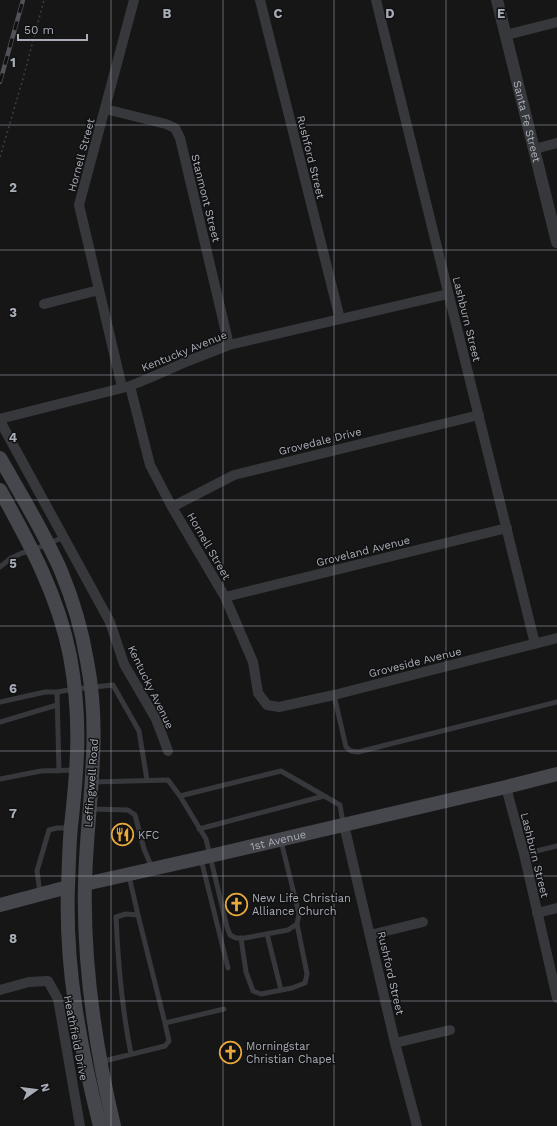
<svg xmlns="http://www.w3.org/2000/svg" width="557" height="1126" font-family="'Work Sans',sans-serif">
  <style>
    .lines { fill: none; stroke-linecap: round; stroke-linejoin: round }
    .path { stroke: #3d3f43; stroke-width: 1.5; stroke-dasharray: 2 3; stroke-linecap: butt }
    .service { stroke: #37383c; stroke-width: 5 }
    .minor { stroke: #37383c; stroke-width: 10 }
    .tertiary { stroke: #37383c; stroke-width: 12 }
    .secondary { stroke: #45474c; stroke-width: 14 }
    .rail-casing { stroke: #505257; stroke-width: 4.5 }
    .rail { stroke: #111112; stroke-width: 3; stroke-dasharray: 9; stroke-linecap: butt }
    .grid { fill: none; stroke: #a8adb7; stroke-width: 1; stroke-opacity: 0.55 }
    .labels { text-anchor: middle; stroke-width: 3; stroke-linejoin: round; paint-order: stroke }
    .street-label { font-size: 11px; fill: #a8adb7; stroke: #111112 }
    .poi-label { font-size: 11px; fill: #a8adb7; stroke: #111112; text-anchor: start }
    .grid-label { font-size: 13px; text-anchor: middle; font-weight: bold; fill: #a8adb7; stroke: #111112; stroke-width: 3; stroke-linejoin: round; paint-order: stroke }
  </style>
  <rect width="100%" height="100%" fill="#161617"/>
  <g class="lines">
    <!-- path -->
    <path class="path" d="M0,157l22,-75 22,-82"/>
    <!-- service -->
    <path class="service" d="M0,567l11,-9 11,-5 11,-3 31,-13
      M57,692l2,79
      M334,695l12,52 5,4 7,1 199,-50
      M0,702l45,-10h12l18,-3 38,-4 26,46 8,49
      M0,722l57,-17
      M0,779l41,-8 35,-1
      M93,782l75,-2 12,16
      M91,809l37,1 7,5 9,34 8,19
      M199,829l125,-33
      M281,841l18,73 -2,10 -9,6 -43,8h-9l-6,-3 -3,-8 -21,-88 -26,-43 101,-25 59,34 3,18
      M524,854l33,-8
      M201,859l27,109
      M129,876l9,39
      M40,893l-3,-22 12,-41 8,-2h13
      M267,934l14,56
      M241,938l5,34 7,19 8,3 31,-6 13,-5 2,-9 -10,-50
      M165,1023l59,-14
      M100,1062l65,-16 4,-5 -4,-18 -27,-108 -12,-1 -10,3c2,46 6,92 15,137"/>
    <!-- minor -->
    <path class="minor" d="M260,0l80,319
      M376,0l159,644
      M506,35l51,-13
      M105,109l61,15 9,4 5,10 49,207
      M534,149l23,-6
      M44,304l55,-14
      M130,386l20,79 22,42 53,90 28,65 5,31 9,12 12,2 55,-12 223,-57
      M122,387l-43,-182 55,-205
      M0,419l130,-33 24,-10 34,-15 41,-16 219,-51
      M0,421l110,201 14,42 32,55 12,32
      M172,507l62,-32 245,-60
      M225,597l282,-69
      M506,787l18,67 33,144
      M344,825l51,218 22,83
      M537,913l20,-5
      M370,935l53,-13
      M0,990l29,-8 19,-1 10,18 22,127
      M395,1043l55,-13"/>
    <!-- tertiary -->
    <path class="tertiary" id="s1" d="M497,0l60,242"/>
    <!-- secondary -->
    <g class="secondary">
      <path d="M0,458c21,37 44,74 61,113 12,29 21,59 26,90 15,75 0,146 -2,221 -2,82 10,164 29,244"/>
      <path d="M0,490c30,54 58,105 70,166 7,38 9,77 6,115 -1,18 -3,37 -5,55 -2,20 -2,40 -3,60 -3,81 12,161 32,240"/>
      <path id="s2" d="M85,884l125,-28 296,-69 51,-13"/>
      <path d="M0,905l68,-18"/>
    </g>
    <defs>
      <path id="rail" d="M0,82l23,-82"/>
    </defs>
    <!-- rail casing -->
    <use href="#rail" class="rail-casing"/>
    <!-- rail -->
    <use href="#rail" class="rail"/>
  </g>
  <!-- grid -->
  <path class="grid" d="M111,0v1126M223,0v1126M334,0v1126M446,0v1126M0,125h557M0,250h557M0,375h557M0,500h557M0,626h557M0,751h557M0,876h557M0,1001h557"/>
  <!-- icons -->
  <defs>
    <symbol id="restaurant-ring" viewBox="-11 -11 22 22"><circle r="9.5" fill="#111112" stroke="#e9a93c" stroke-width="1.5"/><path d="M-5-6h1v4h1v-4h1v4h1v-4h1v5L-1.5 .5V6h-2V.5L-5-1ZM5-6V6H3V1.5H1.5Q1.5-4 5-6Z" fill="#e9a93c"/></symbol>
    <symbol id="church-ring" viewBox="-11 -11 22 22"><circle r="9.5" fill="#111112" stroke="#e9a93c" stroke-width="1.5"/><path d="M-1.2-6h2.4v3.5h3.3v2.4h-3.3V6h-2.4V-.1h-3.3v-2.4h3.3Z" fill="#e9a93c"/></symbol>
  </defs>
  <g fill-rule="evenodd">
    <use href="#restaurant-ring" x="110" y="822" width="25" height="25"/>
    <use href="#church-ring" x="224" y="892" width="25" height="25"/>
    <use href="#church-ring" x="218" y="1040" width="25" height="25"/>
  </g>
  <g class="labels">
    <!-- street labels -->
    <g class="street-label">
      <text dy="4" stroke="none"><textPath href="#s1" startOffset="125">Santa Fe Street</textPath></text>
      <text transform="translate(81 155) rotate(-75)" y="4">Hornell Street</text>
      <text transform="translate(311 157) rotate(76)" y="4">Rushford Street</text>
      <text transform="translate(206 198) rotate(76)" y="4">Stanmont Street</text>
      <text transform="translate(467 319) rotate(76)" y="4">Lashburn Street</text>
      <text transform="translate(184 351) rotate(-22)" y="4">Kentucky Avenue</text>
      <text transform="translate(320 441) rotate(-14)" y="4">Grovedale Drive</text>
      <text transform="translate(209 546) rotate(60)" y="4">Hornell Street</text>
      <text transform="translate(363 551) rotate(-14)" y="4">Groveland Avenue</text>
      <text transform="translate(415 662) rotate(-14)" y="4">Groveside Avenue</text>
      <text transform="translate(151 687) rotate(64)" y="4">Kentucky Avenue</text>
      <text transform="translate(91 783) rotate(-86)" y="4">Leffingwell Road</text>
      <text dy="4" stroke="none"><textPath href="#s2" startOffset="198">1st Avenue</textPath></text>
      <text transform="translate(535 855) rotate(76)" y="4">Lashburn Street</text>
      <text transform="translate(391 973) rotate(77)" y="4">Rushford Street</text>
      <text transform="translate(76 1038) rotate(79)" y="4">Heathfield Drive</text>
    </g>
    <!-- poi labels -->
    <g class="poi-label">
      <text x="138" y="839">KFC</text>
      <text x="252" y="902">New Life Christian<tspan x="252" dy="13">Alliance Church</tspan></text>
      <text x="246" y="1050">Morningstar<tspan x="246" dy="13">Christian Chapel</tspan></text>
    </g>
  </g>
  <g class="grid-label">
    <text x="167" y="18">B</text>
    <text x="278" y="18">C</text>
    <text x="390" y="18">D</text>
    <text x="501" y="18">E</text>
    <text x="13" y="67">1</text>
    <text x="13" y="192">2</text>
    <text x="13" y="317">3</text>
    <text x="13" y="442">4</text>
    <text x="13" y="568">5</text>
    <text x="13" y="693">6</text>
    <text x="13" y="818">7</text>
    <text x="13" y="943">8</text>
  </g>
  <!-- north arrow -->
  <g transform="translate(36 1090) rotate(76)" stroke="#111112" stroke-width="3" paint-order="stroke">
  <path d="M0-3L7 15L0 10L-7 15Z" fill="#a8adb7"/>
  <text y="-6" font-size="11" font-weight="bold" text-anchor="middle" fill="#a8adb7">N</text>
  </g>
  <!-- scale -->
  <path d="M18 34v6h69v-6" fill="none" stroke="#a8adb7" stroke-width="2"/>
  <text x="24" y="34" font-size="12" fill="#a8adb7" stroke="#111112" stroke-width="3" paint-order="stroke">50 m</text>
</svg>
